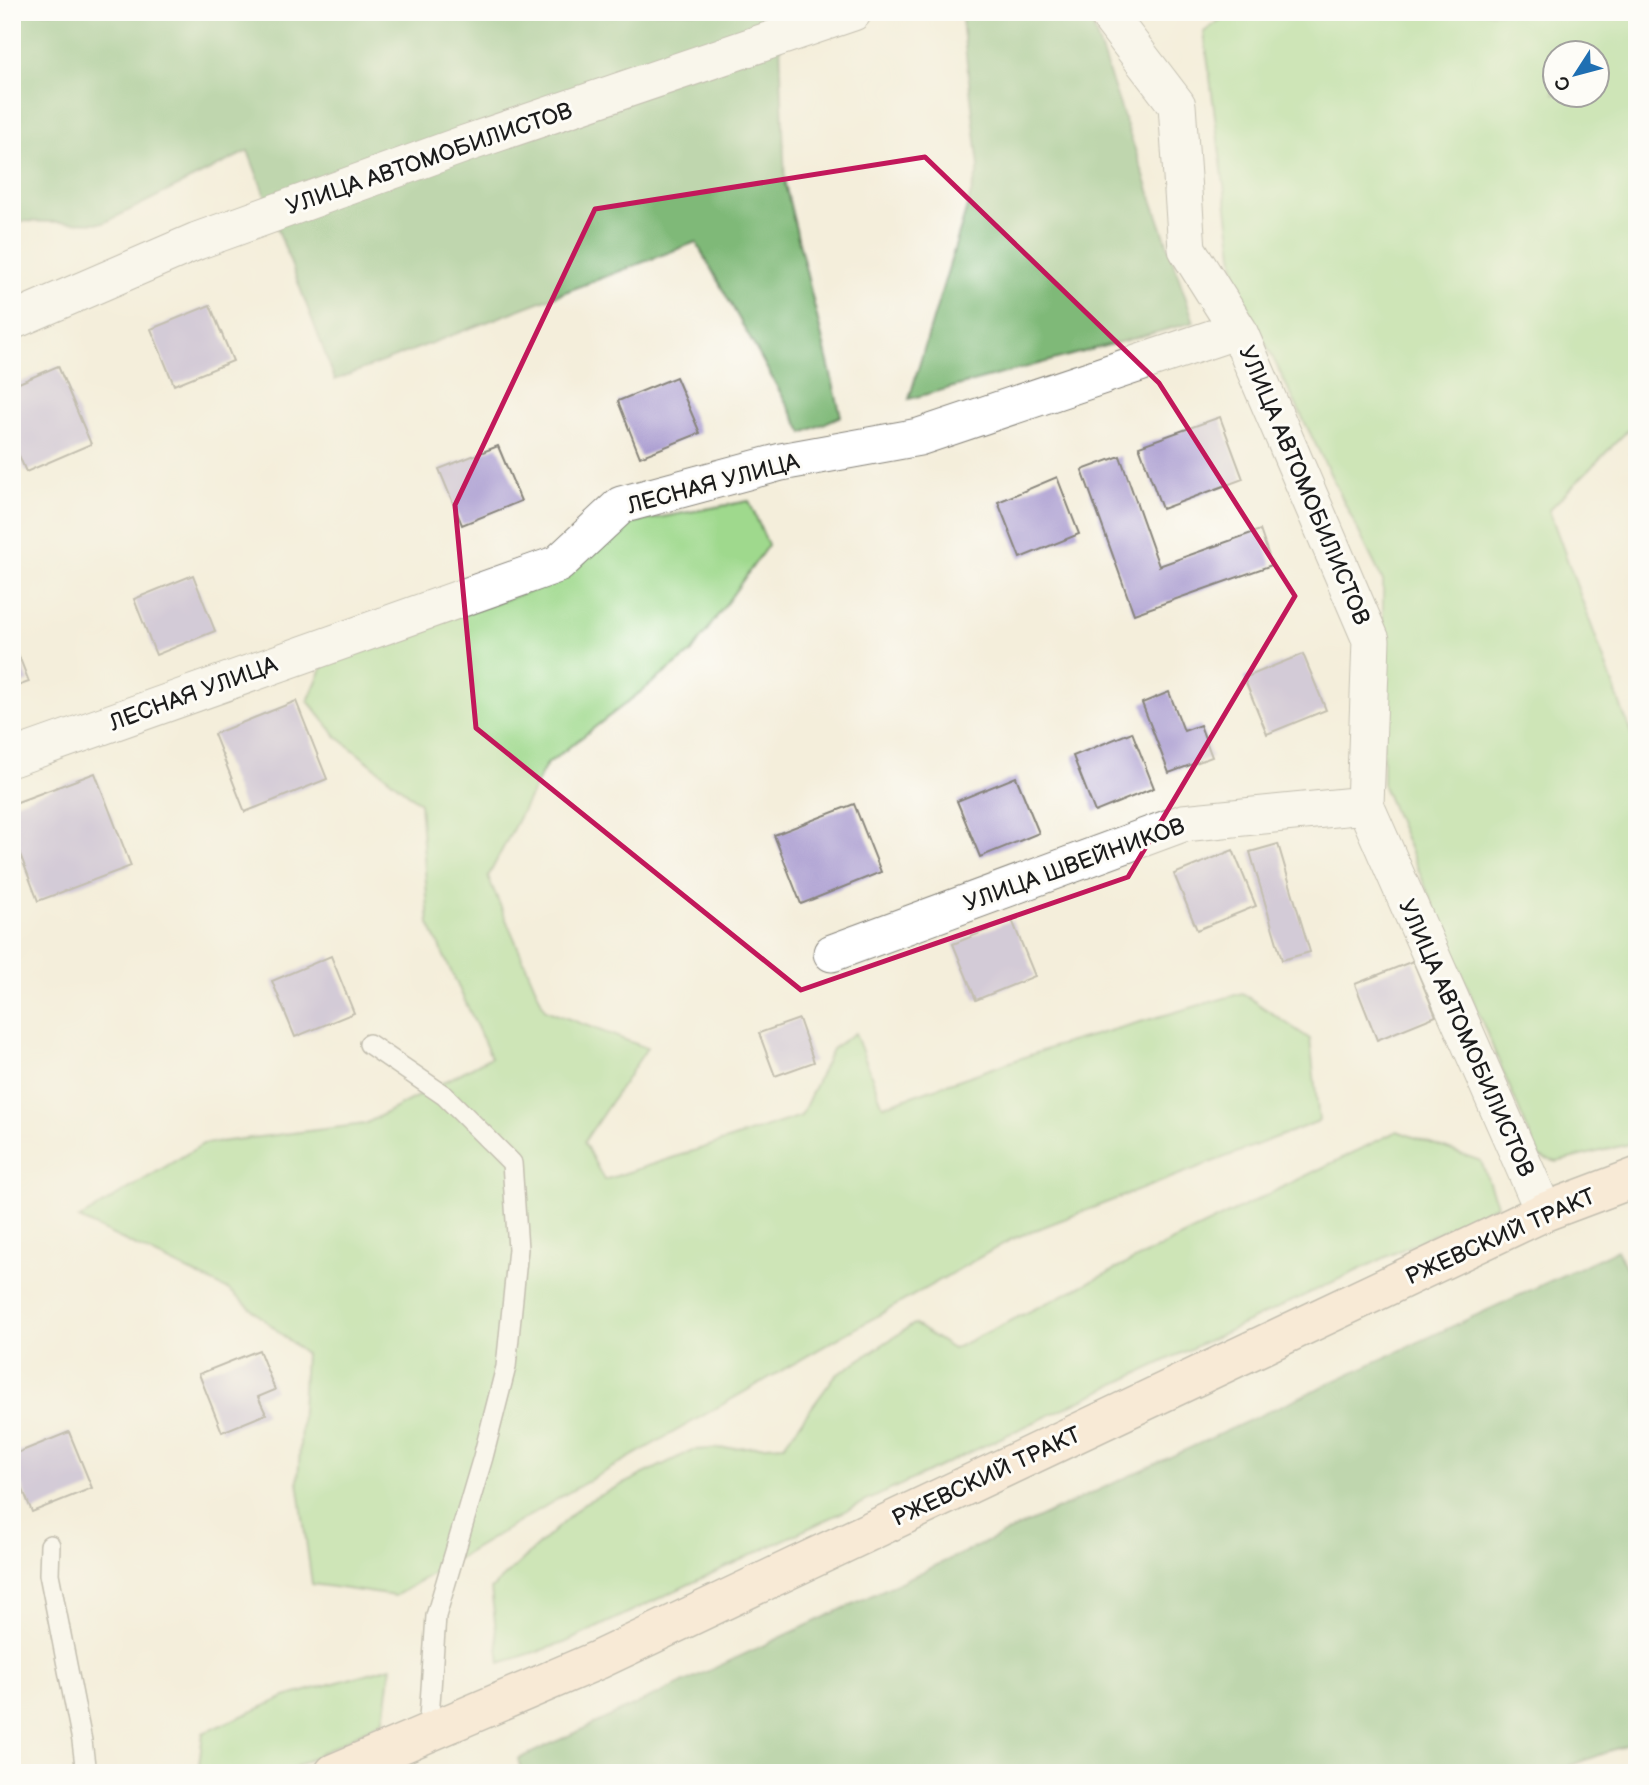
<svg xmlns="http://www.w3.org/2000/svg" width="1649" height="1785" font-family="'Balsamiq Sans',sans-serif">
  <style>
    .green { fill: #9fd98d; stroke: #5e7a54; stroke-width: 2; fill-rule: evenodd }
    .forest { fill: #7fb978; stroke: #4e6a4a; stroke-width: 2 }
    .building { fill: #ac9fd2 }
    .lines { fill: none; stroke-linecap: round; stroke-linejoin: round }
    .service-casing { stroke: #88857c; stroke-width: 22 }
    .minor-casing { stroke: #88857c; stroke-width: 39 }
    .secondary-casing { stroke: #88857c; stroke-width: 41 }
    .service { stroke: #fff; stroke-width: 19 }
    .minor { stroke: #fff; stroke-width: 37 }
    .secondary { stroke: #fde4d1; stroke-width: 38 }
    .marked { fill: none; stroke: #c2185b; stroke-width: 5; stroke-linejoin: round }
    .labels { text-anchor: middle; stroke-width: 6; stroke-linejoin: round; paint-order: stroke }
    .street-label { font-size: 23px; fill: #1c1c1c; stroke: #fdfcf7 }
  </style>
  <rect width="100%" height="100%" fill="#fdfcf7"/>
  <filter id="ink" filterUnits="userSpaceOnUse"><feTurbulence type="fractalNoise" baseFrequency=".0143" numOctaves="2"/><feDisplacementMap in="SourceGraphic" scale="14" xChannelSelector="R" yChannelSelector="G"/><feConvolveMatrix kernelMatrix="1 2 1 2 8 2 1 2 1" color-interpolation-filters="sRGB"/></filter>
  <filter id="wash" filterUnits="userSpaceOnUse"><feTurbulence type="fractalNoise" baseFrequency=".00686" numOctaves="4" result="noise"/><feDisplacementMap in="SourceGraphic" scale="28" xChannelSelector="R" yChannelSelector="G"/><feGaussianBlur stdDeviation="1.57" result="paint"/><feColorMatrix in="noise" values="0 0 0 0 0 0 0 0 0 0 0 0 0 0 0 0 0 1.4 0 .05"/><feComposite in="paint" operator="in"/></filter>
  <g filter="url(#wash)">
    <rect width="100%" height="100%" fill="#f4eedb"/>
    <!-- green -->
    <path class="green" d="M1230,12h407v409l-88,89 88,240v392l-80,20 -18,-5 -156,-371v-205l-146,-296 -33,-253zM1554,52h42v42h-42z
      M749,501l19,44 -77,108 -145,112 -58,112 57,133 102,38 -63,94 20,38 197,-64 31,-67 23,-16 28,73 173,-60 186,-53 68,46 9,82 -307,118 -448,256 -169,101 -83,-12 -14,-102 7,-128 -76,-64 -150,-71 124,-75 162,-20 126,-67 -62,-133 -9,-121 -83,-66 -29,-36 18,-42 231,-77 73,-59z
      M1397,1131l84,30 16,44 -933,438 -64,20 -9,-74 93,-86 109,-53 91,-5 51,-69 79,-52 39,25z
      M391,1667l-7,53 -100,53h-86l5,-40 82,-36z"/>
    <!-- forest -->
    <path class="forest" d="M12,12h767l6,172 56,232 -38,17 -107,-191 -361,138 -87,-229 -144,72 -92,-2z
      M961,12h127l106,310 -285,77 70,-232z
      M1617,1250l20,39v452l-87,32h-1028l-4,-14z"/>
    <g id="blocks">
      <!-- building -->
      <path class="building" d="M210,305l23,56 -59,24 -23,-56z
        M58,366l33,78 -65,28 -14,-33v-53z
        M676,377l24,56 -60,24 -22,-56z
        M1220,417l23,62 -81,30 -23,-63z
        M498,446l23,55 -59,24 -23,-56z
        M1120,456l39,110 101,-36 12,35 -138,49 -52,-144z
        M1057,477l22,57 -59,24 -22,-56z
        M193,575l22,56 -59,24 -22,-56z
        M12,638l17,44 -17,6z
        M1303,654l23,56 -59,24 -23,-56z
        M1169,692l15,39 16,-6 12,32 -43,16 -27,-70z
        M296,701l31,78 -82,33 -31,-78z
        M1132,732l22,56 -59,24 -22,-56z
        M95,773l36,93 -93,35 -26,-68v-29z
        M1016,777l23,56 -59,24 -23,-56z
        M854,804l27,68 -80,32 -27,-69z
        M1278,844l32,108 -28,8 -32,-108z
        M1233,850l23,56 -59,24 -23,-56z
        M1012,920l23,56 -59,24 -23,-56z
        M331,956l23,57 -59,24 -23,-56z
        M1413,961l23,55 -59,24 -22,-56z
        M799,1019l15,43 -39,14 -16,-43z
        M259,1350l16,40 -17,7 8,17 -44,18 -23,-58z
        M69,1432l23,56 -60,24 -20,-50v-7z"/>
    </g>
  </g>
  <g filter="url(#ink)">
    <use href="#blocks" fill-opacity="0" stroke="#88857c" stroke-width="2"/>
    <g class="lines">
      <defs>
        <path id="service" d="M369,1044l76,52 67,67 6,86 -12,118 -23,90 -47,159 -8,117
          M50,1545l-1,29 33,167 4,32"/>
        <path id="minor" d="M1106,12l71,93 10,144 51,81 133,310 -6,165 179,407
          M12,321l185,-80 265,-96 391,-133
          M12,758l546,-194 63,-59 160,-43 138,-25 319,-107
          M832,953l351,-130 182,-18"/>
        <path id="secondary" d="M334,1773l264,-113 946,-448 93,-35"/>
      </defs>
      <!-- service casing -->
      <use href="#service" class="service-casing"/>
      <!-- minor casing -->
      <use href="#minor" class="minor-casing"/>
      <!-- secondary casing -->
      <use href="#secondary" class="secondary-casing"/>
      <!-- service -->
      <use href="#service" class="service"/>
      <!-- minor -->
      <use href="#minor" class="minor"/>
      <!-- secondary -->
      <use href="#secondary" class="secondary"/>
    </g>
  </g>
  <!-- marked area -->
  <path d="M0 0H1649V1785H0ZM925,157l234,226 136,213 -167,281 -327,113 -325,-262 -21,-223 140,-296z" fill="#f4eedb" fill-opacity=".55" fill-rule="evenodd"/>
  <path class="marked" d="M925,157l234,226 136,213 -167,281 -327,113 -325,-262 -21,-223 140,-296z"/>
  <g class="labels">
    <!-- street labels -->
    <g class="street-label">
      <text transform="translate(429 158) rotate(-19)" y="8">УЛИЦА АВТОМОБИЛИСТОВ</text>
      <text transform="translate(713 483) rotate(-15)" y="8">ЛЕСНАЯ УЛИЦА</text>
      <text transform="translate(1305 485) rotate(67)" y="8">УЛИЦА АВТОМОБИЛИСТОВ</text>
      <text transform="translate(193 693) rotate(-20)" y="8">ЛЕСНАЯ УЛИЦА</text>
      <text transform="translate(1074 864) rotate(-20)" y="8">УЛИЦА ШВЕЙНИКОВ</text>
      <text transform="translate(1467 1038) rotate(66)" y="8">УЛИЦА АВТОМОБИЛИСТОВ</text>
      <text transform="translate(1500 1236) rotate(-24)" y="8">РЖЕВСКИЙ ТРАКТ</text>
      <text transform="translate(986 1476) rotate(-25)" y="8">РЖЕВСКИЙ ТРАКТ</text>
    </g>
  </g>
  <!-- margin -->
  <rect width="1649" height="1785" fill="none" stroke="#fdfcf7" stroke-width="42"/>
  <!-- north arrow -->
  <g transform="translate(1576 74) rotate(234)"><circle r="33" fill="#fdfcf7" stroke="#a3a29f" stroke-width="2"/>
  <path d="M0-5L12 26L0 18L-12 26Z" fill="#1f6fb2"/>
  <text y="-10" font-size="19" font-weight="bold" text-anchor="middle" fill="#1c1c1c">С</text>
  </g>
</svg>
